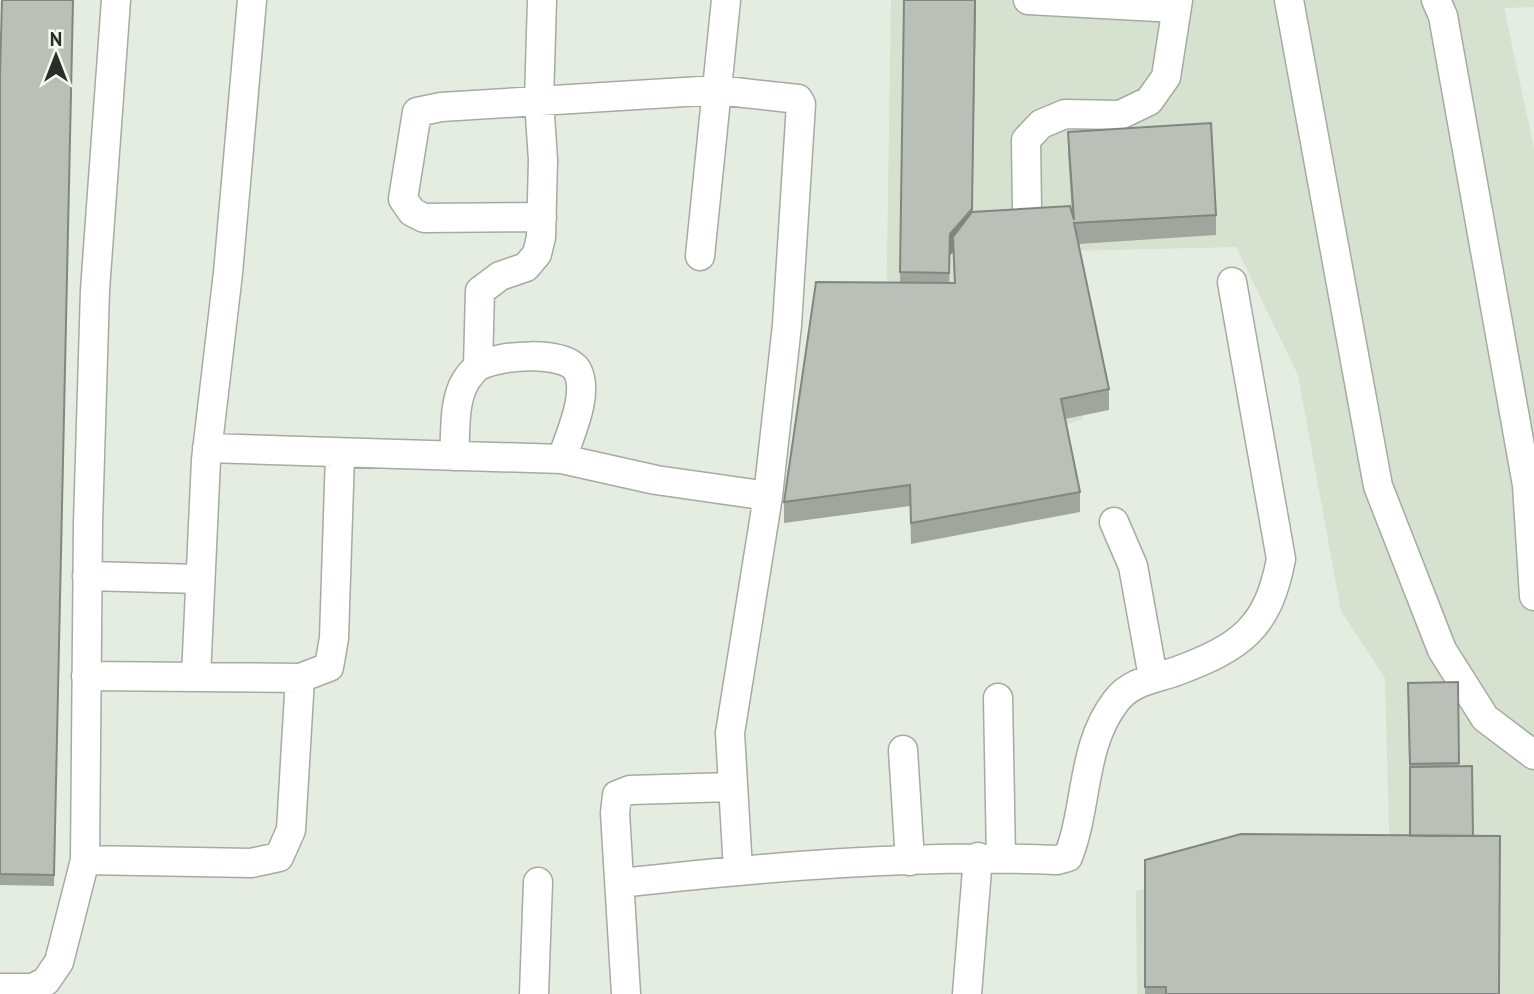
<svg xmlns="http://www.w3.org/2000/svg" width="1534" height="994" font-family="'PT Sans',sans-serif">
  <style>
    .built { fill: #d6e1d0 }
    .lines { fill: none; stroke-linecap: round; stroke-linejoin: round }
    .minor-casing { stroke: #a5aba1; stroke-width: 31 }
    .minor { stroke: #fff; stroke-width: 28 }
    .wall { fill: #a0a59d; fill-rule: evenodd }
    .shaded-wall { fill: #828680 }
    .building { fill: #bac0b7; stroke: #828680; stroke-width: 2 }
  </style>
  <rect width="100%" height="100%" fill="#e5ece2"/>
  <!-- built -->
  <path class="built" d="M891,0h643v7l-30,1 30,140v846h-397l-1,-103 80,-25 174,-2 -5,-186 -44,-67 -43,-236 -62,-128 -171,4 18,168 -92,30 -105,-123z"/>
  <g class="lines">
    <defs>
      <path id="minor" d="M1028,0l148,8
        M1289,0l89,486 64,164 43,68 49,37
        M1436,0l7,16 84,469 7,111
        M1027,210l-1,-70 15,-16 24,-10 55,1 29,-14 17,-24 12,-77
        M542,217l-118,1 -12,-6 -9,-13 14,-87 24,-5 276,-17 81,9 3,5 -14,221 -19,171 -38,237 8,137
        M700,256l26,-256
        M478,366l2,-75 20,-15 26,-9 11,-13 4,-17 2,-77 -4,-59 3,-101
        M207,448l355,11 94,21 112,16
        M454,456c2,-23 -1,-53 11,-74 3,-5 10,-14 14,-16 19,-11 85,-16 98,4 13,24 -8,66 -15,89
        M1114,522l19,44 20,111
        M87,576l113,3
        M86,676l214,2 29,-11 5,-29 6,-183
        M196,677l10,-217 22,-187 24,-273
        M998,698l3,160
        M903,750l7,111
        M85,860l166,3 28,-6 12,-27 9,-152
        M621,883c144,-16 291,-29 436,-23l11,-3c20,-50 13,-111 48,-156 15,-20 39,-22 61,-30 64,-24 91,-43 104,-112l-49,-277
        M0,988h33l13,-7 13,-19 26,-102 3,-337 7,-233 21,-290
        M534,994l4,-112
        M626,994l-11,-181 2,-18 13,-5 102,-3
        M967,994l11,-137"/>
    </defs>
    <!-- minor casing -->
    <use href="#minor" class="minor-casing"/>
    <!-- minor -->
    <use href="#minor" class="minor"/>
  </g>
  <!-- wall -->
  <path class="wall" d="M73,0l-19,886 -54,-1v-811z
    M904,0l68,212 100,2 -4,-61v-21l148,83v20l-138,9 31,145v21l-44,9 15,73v20l-169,32 -1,-38 -126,17v-21l116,-219zM953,252l1,31h-5l1,-28z
    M1458,682l1,84 14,70 26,158h-354v-134l265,-24 -2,-153z"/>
  <!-- shaded-wall -->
  <path class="shaded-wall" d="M976,0l-4,229 -19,8v15l-3,3 -1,39 1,-60z"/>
  <!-- building -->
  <path class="building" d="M2,0h71l-19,875 -54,-1v-800z
    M904,0h71l-3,209 -22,25 -1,39 -49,-1z
    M1211,123l5,92 -142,8 35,166 -48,10 19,93 -169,31 -1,-38 -126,17 32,-220 139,1 -2,-46 19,-25 98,-6 4,14 -6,-88z
    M1458,682l1,81 -49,1 -2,-81z
    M1472,766l1,70h-63v-69z
    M1241,834l259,2 -1,158h-333v-7h-21v-127z"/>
  <!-- north arrow -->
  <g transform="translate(56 56)" stroke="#f3f9ef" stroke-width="5" paint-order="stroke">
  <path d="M0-5L12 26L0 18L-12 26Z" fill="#2b2d29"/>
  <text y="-10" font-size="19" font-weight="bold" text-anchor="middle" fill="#2b2d29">N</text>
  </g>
</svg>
